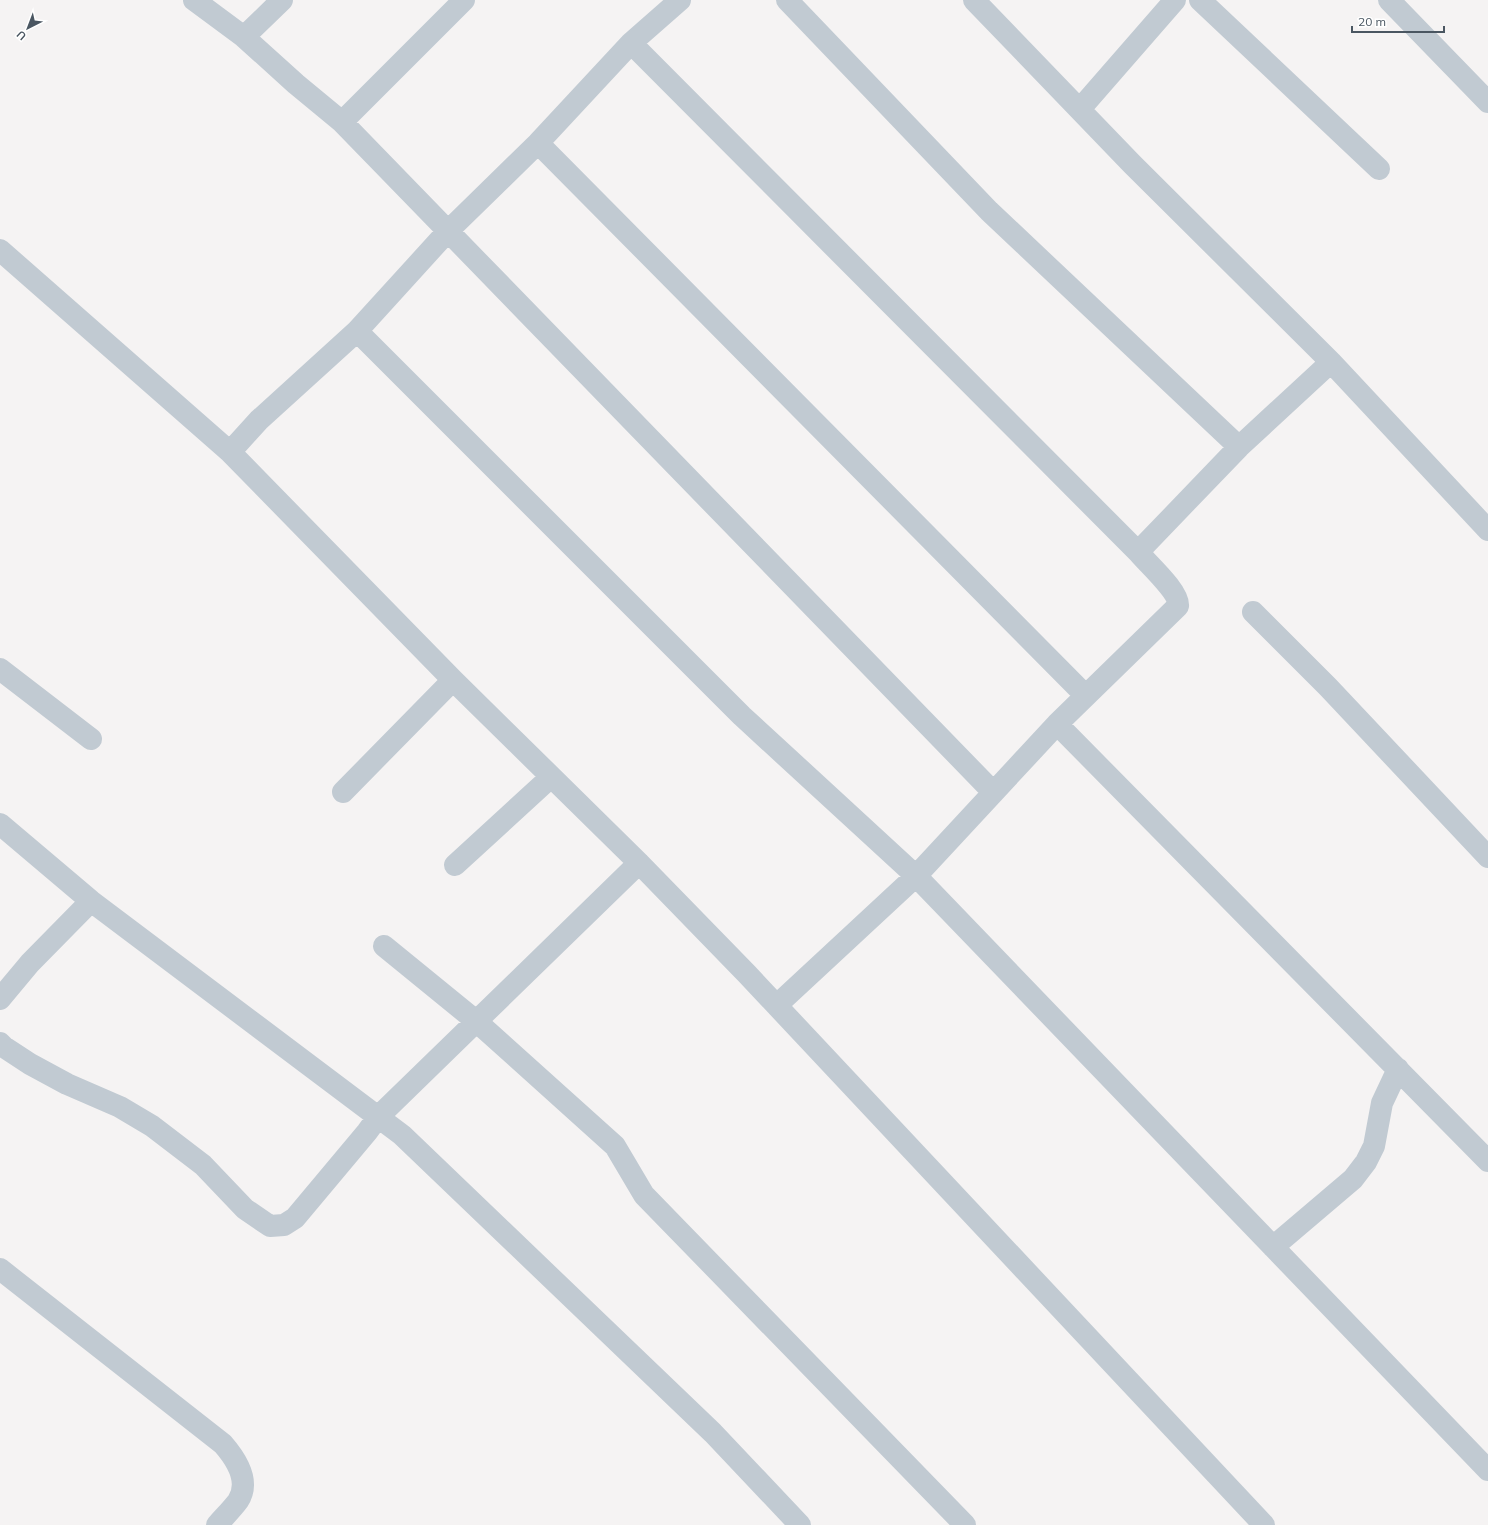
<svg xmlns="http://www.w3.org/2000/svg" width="1488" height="1525" font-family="Mulish,sans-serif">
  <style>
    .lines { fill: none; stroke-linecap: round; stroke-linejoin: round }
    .minor { stroke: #c1cad2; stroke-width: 22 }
  </style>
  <rect width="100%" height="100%" fill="#f5f3f3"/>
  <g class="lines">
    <!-- minor -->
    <path class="minor" d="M194,0l50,37 52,47 46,38 651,670
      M787,0l202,211 250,236
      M974,0l158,164 199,198 -92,85 -101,105
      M1200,0l179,169
      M1389,0l99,102
      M244,37l38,-37
      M631,43l507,509c9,11 42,40 40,54l-121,118 -141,152 -139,129
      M1080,109l95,-109
      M342,122l122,-122
      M538,143l548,553
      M0,250l230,202 223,228 186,183 108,111 517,551
      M357,331l385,385 174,160 572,594
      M1331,362l157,168
      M230,452l29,-32 98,-89 91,-100 90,-88 93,-100 49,-43
      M1253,612l75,75 160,170
      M0,669l91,70
      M1057,724l431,437
      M343,792l110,-112
      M0,824l91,77 287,216 261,-254
      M455,865l96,-88
      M384,946l92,75 139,125 29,49 321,330
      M0,999l30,-36 61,-62
      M0,1043l4,4 26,17 37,20 53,23 32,19 51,39 42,44 25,17 14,-1 11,-7 72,-86 11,-15 24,18 311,298 87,92
      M1273,1247l80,-68 13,-17 8,-16 8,-43 16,-34
      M0,1269l223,175c13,15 28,37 15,57 -6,8 -14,16 -21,24"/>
  </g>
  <!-- north arrow -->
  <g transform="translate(28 28) rotate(222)" stroke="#ffffff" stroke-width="3" paint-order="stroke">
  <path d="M0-3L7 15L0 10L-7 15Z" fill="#4a5661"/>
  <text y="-6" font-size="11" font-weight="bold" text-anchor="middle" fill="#4a5661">U</text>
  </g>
  <!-- scale -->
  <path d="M1352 26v6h92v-6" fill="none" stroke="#4a5661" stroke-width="2"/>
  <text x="1358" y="26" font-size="12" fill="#4a5661" stroke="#ffffff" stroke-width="3" paint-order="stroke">20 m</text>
</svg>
